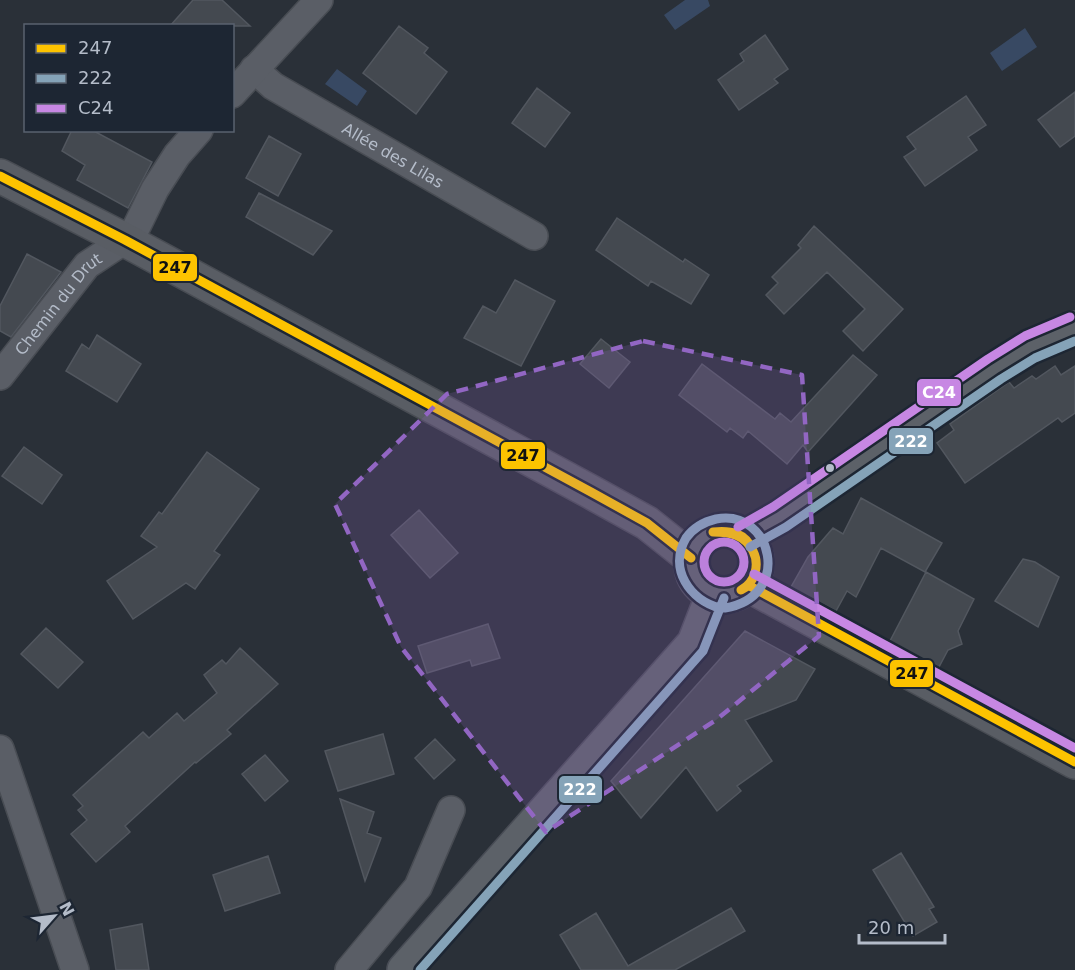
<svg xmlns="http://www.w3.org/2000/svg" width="1075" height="970" font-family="'DejaVu Sans',sans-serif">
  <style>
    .water { fill: #384963 }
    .building { fill: #444950; stroke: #52575f; stroke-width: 1.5 }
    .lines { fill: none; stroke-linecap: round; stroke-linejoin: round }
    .minor-casing { stroke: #484c53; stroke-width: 30 }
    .secondary-casing { stroke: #484c53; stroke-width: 36 }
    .primary-casing { stroke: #484c55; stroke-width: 36 }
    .minor { stroke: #5a5e66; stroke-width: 27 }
    .secondary { stroke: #595d64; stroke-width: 33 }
    .primary { stroke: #5c6168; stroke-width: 33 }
    .bus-1-casing { stroke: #1d2633; stroke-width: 14 }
    .bus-2-casing { stroke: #1d2633; stroke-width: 14 }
    .bus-3-casing { stroke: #1d2633; stroke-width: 14 }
    .bus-1 { stroke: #fdc300; stroke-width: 9 }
    .bus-2 { stroke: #85a3b8; stroke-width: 9 }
    .bus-3 { stroke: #c787e3; stroke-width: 9 }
    .marked { fill: #9266c3; fill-opacity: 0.2; stroke: #9266c3; stroke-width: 4.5; stroke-dasharray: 12 8; stroke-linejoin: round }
    .bus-dot { fill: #b4bcc9; stroke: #1d2633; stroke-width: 2 }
    .labels { text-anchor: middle; stroke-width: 6; stroke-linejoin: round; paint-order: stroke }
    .street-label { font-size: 16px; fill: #b4bcc9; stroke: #1d2633 }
    .line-badge { stroke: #1d2633; stroke-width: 2 }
    .badge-label { font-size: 16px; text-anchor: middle; font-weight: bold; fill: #fff }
    .pale-badge-label { font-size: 16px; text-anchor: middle; font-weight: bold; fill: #111 }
  </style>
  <rect width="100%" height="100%" fill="#2a3038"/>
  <!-- water -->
  <path class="water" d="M685,0h23l2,6 -35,24 -11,-15z
    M1025,28l12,19 -35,24 -12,-18z
    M337,69l30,22 -10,15 -32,-22z"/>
  <!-- building -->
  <path class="building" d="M193,0h29l28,26h-80z
    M399,26l29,22 -4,5 23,19 -31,42 -53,-41z
    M765,35l23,34 -14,10 4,4 -39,27 -21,-30 26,-19 -4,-7z
    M537,88l33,25 -25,34 -33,-24z
    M1075,92v44l-15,11 -22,-27z
    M966,96l20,29 -18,12 9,13 -52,36 -21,-29 12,-8 -9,-12z
    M72,130h20l60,32 -24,46 -51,-28 8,-15 -23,-14z
    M269,136l32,18 -23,42 -32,-18z
    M259,193l73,38 -19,24 -67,-38z
    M617,218l66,44 2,-3 24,16 -18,29 -40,-23 -3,5 -52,-36z
    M814,226l89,83 -40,42 -20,-20 22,-22 -38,-37 -43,42 -18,-19 12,-12 -6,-6 29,-29 -3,-3z
    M27,254l34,18 -50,65 -11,-6v-25z
    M515,280l40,21 -34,65 -57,-28 19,-32 13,7z
    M97,335l44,29 -24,38 -51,-31 16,-27 7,5z
    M601,339l29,23 -21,26 -29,-24z
    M853,355l24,20 -69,77 -5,-7 -16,19 -39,-33 -5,7 -13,-10 -3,4 -48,-37 23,-31 73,55 5,-6 11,9z
    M1055,366l6,9 14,-9v47l-13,9 -4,-4 -93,65 -28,-40 17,-13 -4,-6 59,-42 5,6 18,-12 4,3z
    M24,447l38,28 -20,29 -40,-28z
    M207,452l52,37 -45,62 6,4 -25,34 -9,-6 -53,36 -26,-38 50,-34 -16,-11 18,-24 3,2z
    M861,498l81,45 -17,29 -44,-24 -25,49 -9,-6 -11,20 -45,-24 17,-30 25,-29 10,6z
    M419,510l39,43 -28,25 -39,-43z
    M1023,559l12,3 24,15 -21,50 -43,-26z
    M926,572l48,27 -16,32 4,13 -14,6 -9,17 -49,-26z
    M488,624l12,34 -28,8 -2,-6 -43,13 -9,-27z
    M46,628l37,34 -25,26 -37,-34z
    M745,631l70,38 -19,31 -51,20 27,41 -35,25 4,5 -24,20 -31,-44 -45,51 -30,-37z
    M240,648l38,36 -51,46 4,4 -35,29 -1,-1 -70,64 5,6 -34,30 -25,-28 16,-14 -9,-10 5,-4 -10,-11 70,-63 6,6 28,-25 7,8 33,-28 -13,-18 18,-15 4,4z
    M383,734l11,40 -56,17 -13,-40z
    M435,739l20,21 -21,19 -19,-21z
    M265,755l23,26 -23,20 -23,-27z
    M340,799l34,13 -7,21 14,5 -16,43z
    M901,853l33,54 -5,2 8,13 -24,14 -40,-66z
    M268,856l12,37 -55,18 -12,-36z
    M731,908l14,23 -70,39h-94l-21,-35 36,-22 32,53z
    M142,924l7,46h-33l-6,-40z"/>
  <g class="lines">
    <defs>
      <g id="minor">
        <path id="s1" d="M254,69l19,17 261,150"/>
        <path d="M232,94l87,-94"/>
        <path id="s2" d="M0,376l87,-111 38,-25 10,-10 20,-41 22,-34 22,-25"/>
        <path d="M0,749l75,221"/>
        <path d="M349,970l69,-83 33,-77"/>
      </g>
      <path id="secondary" d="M0,176l125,64 466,252 56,31 44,35
        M748,585l327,177"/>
      <path id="primary" d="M691 563a33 33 0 1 1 66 0a33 33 0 1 1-66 0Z
        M744,537l35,-20 215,-148 36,-22 45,-19
        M404,970l290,-327 19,-49"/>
    </defs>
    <!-- minor casing -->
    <use href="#minor" class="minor-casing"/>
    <!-- secondary casing -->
    <use href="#secondary" class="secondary-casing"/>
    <!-- primary casing -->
    <use href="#primary" class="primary-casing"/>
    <!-- minor -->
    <use href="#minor" class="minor"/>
    <!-- secondary -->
    <use href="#secondary" class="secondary"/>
    <!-- primary -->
    <use href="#primary" class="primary"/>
    <defs>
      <path id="bus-1" d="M0,176l125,64 466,252 56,31 44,35
        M713,532c18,-2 33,1 40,19
        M713,532c18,0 32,3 40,19
        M748,585l327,177
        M741,590c14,-7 19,-25 12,-39"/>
      <path id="bus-2" d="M750,547l36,-20 215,-148 34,-21 40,-17
        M720,608c-30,-8 -52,-39 -34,-70 8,-11 17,-16 30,-19 57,-11 77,78 9,89
        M420,970l283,-319 21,-53"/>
      <path id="bus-3" d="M738,527l35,-20 215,-148 37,-23 45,-19
        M704 562a20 20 0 1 1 40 0a20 20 0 1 1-40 0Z
        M754,574l321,174"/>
    </defs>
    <!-- bus-1 casing -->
    <use href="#bus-1" class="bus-1-casing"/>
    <!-- bus-2 casing -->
    <use href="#bus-2" class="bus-2-casing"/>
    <!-- bus-3 casing -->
    <use href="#bus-3" class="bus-3-casing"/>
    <!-- bus-1 -->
    <use href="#bus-1" class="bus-1"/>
    <!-- bus-2 -->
    <use href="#bus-2" class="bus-2"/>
    <!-- bus-3 -->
    <use href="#bus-3" class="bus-3"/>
  </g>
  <!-- marked area -->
  <path class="marked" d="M643,341l159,34 17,261 -103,84 -170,112 -145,-185 -66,-143 112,-110z"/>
  <!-- markers -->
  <circle class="bus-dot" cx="830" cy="468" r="5"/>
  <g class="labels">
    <!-- street labels -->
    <g class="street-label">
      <text dy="6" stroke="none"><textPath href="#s1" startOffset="164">Allée des Lilas</textPath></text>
      <text dy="6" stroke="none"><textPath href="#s2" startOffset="93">Chemin du Drut</textPath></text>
    </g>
  </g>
  <g class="line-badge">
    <rect x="152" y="253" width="46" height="29" rx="6" fill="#fdc300"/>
    <rect x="916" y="378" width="46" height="29" rx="6" fill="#c787e3"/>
    <rect x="888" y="427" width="46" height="28" rx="6" fill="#85a3b8"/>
    <rect x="500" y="441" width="46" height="29" rx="6" fill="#fdc300"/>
    <rect x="889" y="659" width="45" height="29" rx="6" fill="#fdc300"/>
    <rect x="558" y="775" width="45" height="29" rx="6" fill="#85a3b8"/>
  </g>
  <g class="badge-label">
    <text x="939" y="398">C24</text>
    <text x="911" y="447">222</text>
    <text x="580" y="795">222</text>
  </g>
  <g class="pale-badge-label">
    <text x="175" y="273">247</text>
    <text x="523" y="461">247</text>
    <text x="912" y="679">247</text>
  </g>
  <!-- legend -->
  <rect x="24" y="24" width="210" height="108" fill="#1d2633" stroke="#59626f" stroke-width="1.5"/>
  <rect x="36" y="44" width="30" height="9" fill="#fdc300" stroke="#59626f" stroke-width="1.5"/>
  <text x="78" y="54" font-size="18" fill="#b4bcc9">247</text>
  <rect x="36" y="74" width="30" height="9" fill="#85a3b8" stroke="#59626f" stroke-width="1.5"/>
  <text x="78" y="84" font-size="18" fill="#b4bcc9">222</text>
  <rect x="36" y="104" width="30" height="9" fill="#c787e3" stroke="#59626f" stroke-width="1.5"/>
  <text x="78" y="114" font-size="18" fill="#b4bcc9">C24</text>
  <!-- north arrow -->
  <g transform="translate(54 916) rotate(62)" stroke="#1d2633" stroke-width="4.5" paint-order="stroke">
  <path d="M0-4.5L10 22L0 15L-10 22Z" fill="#b4bcc9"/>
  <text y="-9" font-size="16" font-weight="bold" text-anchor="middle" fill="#b4bcc9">N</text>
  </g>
  <!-- scale -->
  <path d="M859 934v9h86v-9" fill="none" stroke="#b4bcc9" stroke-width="3"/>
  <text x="868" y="934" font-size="18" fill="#b4bcc9" stroke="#1d2633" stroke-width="4.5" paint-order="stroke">20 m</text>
</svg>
